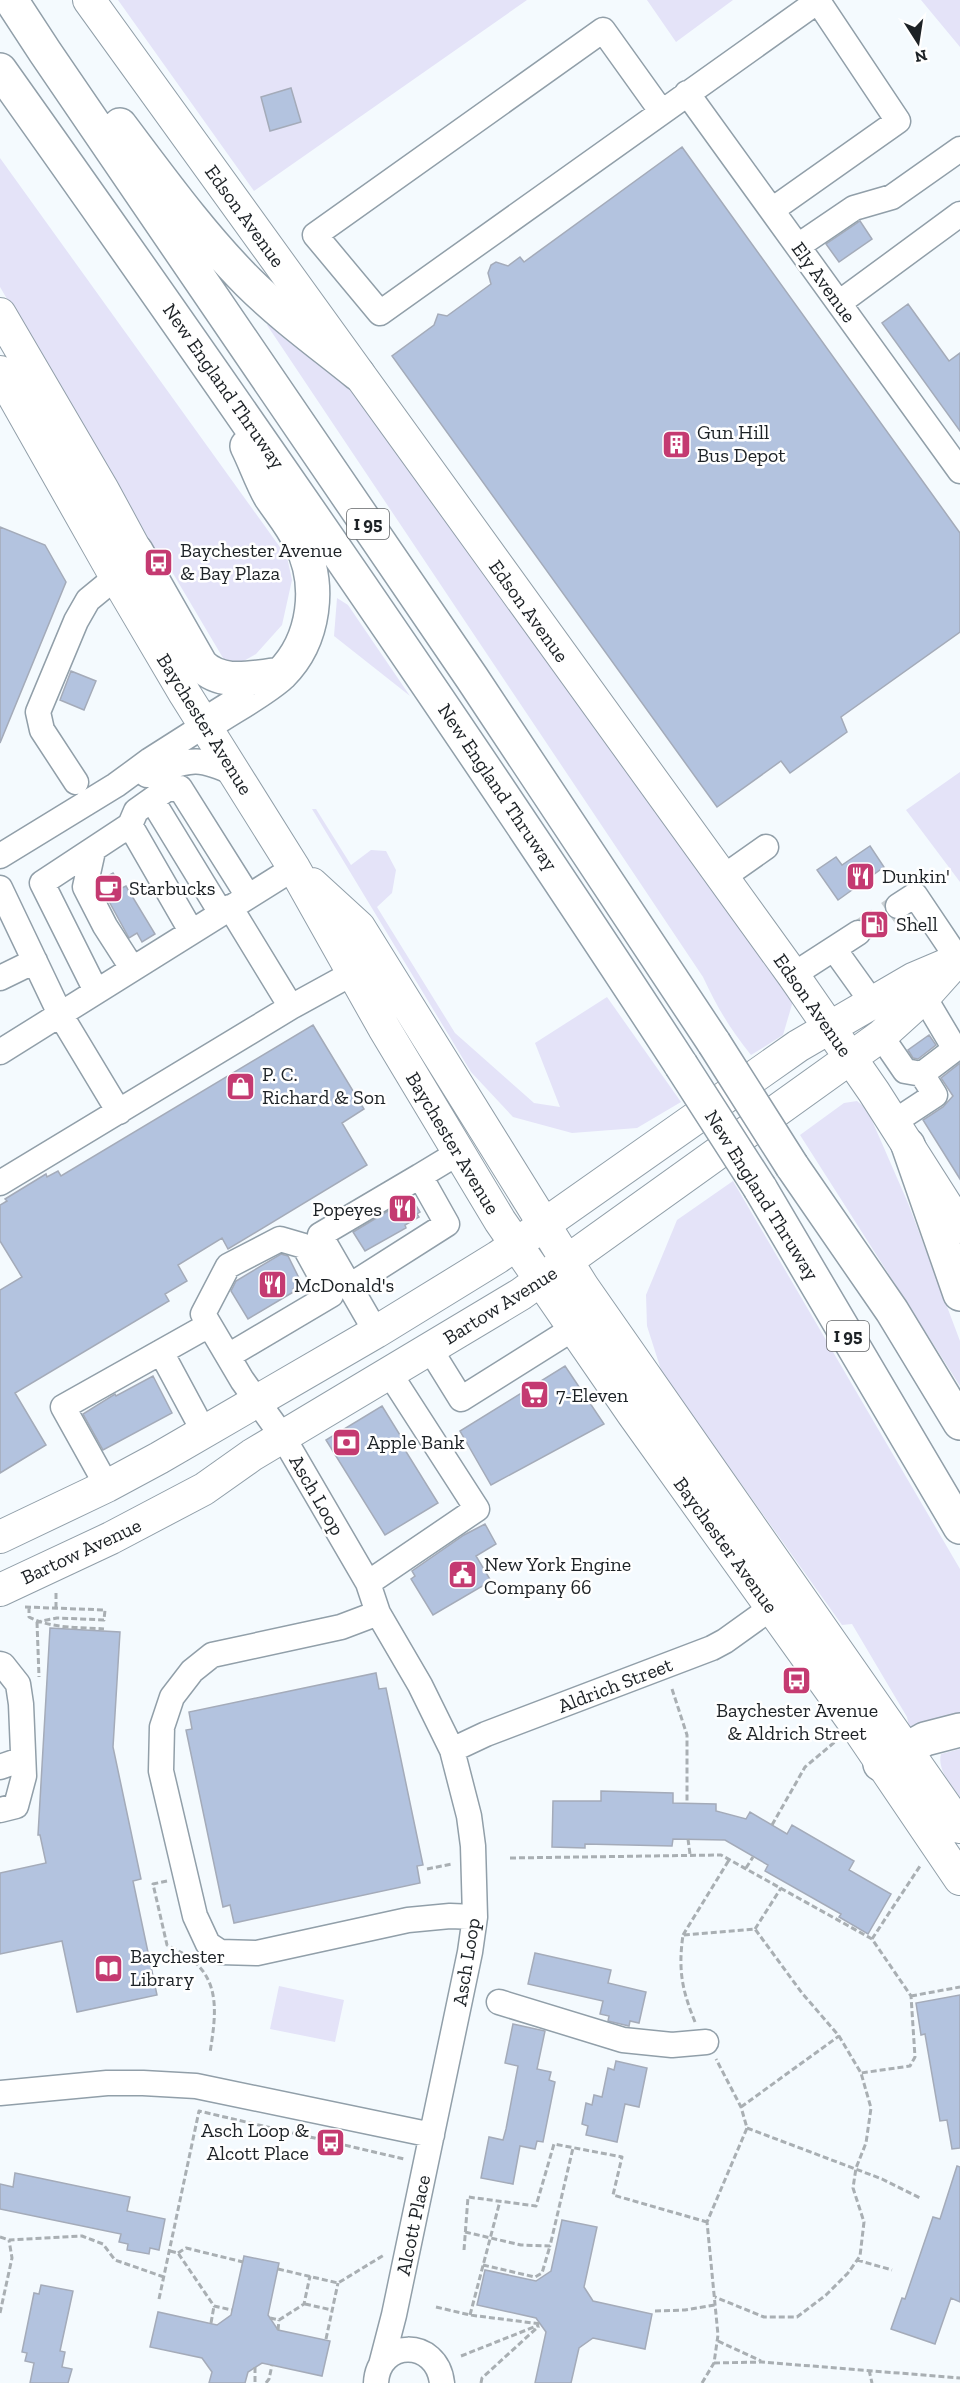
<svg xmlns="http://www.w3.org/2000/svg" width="960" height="2383" font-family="'Zilla Slab',serif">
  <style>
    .green { fill: #e4e3f8 }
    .building { fill: #b3c3df; stroke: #a4abb9; stroke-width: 1.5 }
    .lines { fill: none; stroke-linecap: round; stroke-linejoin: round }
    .minor-tunnel { stroke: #c9cfd3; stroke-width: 24; stroke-dasharray: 24 12; stroke-linecap: butt }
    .minor-casing { stroke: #919fa9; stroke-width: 27 }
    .major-casing { stroke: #919fa9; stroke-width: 34 }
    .highway-casing { stroke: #919fa9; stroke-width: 36 }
    .path { stroke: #a9afb3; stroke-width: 3; stroke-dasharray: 6 3; stroke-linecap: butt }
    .minor { stroke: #fff; stroke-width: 24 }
    .major { stroke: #fff; stroke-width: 32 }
    .highway { stroke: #fff; stroke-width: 33 }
    .highway-bridge-casing { stroke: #919fa9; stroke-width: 36; stroke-linecap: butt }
    .highway-bridge { stroke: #fff; stroke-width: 33 }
    .labels { text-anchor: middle; stroke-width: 5; stroke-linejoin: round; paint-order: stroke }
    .shield { fill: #fff; stroke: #616467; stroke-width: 1.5 }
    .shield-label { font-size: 18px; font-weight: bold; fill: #1d2226 }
    .street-label { font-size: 20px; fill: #1d2226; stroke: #fff }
    .poi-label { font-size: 20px; fill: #1d2226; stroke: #fff; text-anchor: start }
  </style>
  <rect width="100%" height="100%" fill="#f4fafe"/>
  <!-- green -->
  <path class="green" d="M118,0h409l-273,191z
    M647,0h86l-57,42z
    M922,0h38v47l-39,-47z
    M0,158l287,399 5,23 -10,45 -26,29 -14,8 -16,1 -61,-103 -7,-1 -5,-12 -153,-260z
    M274,319l75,66 444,616 -10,34 -32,20c-21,-26 -34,-48 -48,-78l-436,-652z
    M337,598l11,7 62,91 -76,-60z
    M960,772v110l-54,-72z
    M312,809h4l35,56 20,-15 15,1 10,19 -4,23 -15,14 78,126 79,70 26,4 -25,-64 72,-46 74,105 -44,26 -65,5 -59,-16 -42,-45z
    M857,1101l10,8 41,94 52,138v45l-160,-251 44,-32z
    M733,1181l227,388v151l-43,12 -8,-5 -2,-10 -55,-93 -10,1 -180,-252 -15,-47 -1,-31 31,-75z
    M960,1749v48c-9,-13 -23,-27 -19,-43z
    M279,1986l65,14 -9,42 -65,-13z"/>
  <!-- building -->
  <path class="building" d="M291,88l10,34 -31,9 -9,-34z
    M682,147l278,386v99l-119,85 6,15 -57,41 -9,-12 -64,46 -325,-451 42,-31 4,-11 9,2 44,-32 -3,-11 3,-8 5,-3 12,4 12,-9 4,5z
    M860,221l12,18 -33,23 -13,-18z
    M908,304l41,57 11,-8v78l-78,-108z
    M0,527l45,18 21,37 -66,161z
    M71,671l25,10 -12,29 -24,-10z
    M870,846l14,21 -46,33 -21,-30 19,-13 6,8z
    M113,873l9,15 4,-2 29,48 -13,8 -5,-9 -8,5 -29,-53 1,-5z
    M313,1025l51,84 -22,14 25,42 -139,84 -6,-11 -44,27 9,16 -22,13 4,7 -154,92 31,52 -46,28v-183l22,-13 -22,-36v-36l7,-4 -2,-2 41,-25 1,3 11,-6 3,5z
    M929,1035l7,10 -18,14 -5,-1 -5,-8z
    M960,1063v116l-37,-59 20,-13 10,-11 -12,-18z
    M408,1199h4l8,13 -3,2 2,3 -14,8 1,3 -41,23 -12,-19z
    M281,1254l7,2 14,28 -9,5 2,2 -47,28 -17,-28 5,-10z
    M565,1366l39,58 -113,61 -31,-54z
    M153,1376l19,37 -69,37 -20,-36 32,-20 1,2z
    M382,1406l26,42 -3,2 33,53 -53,32 -59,-95z
    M485,1524l11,20 -20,12 15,25 -58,34 -22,-36 4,-3 -3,-5 52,-36z
    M50,1628l70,4 -7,115 28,132 -8,2 24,114 -80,17 -15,-71 -62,13v-81l46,-10 -6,-28h-2z
    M376,1673l3,16 7,-1 37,177 -6,1 3,17 -186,40 -4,-18 -7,2 -37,-177 6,-1 -3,-17z
    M601,1791l72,2v10l43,1v7l30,8 4,-7 37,22 5,-9 62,36 -5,9 42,24 -23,40 -29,-17 2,-3 -76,-43 3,-6 -43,-25 -52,-1 -1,7 -87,-2v4l-33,-1 1,-46h48z
    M535,1953l76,17 -3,13 38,9 -7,31 -9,-2 -1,5 -21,-5 1,-5 -9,-2 3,-13 -75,-17z
    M960,1995v153l-8,1 -5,-29 -7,1 -15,-87 -4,1 -5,-32z
    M513,2024l32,7 -8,38 14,3 -2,8 6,2 -12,60 -6,-1 -2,8 -15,-3 -7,38 -32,-6 8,-41 14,3 3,-11 12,-63 -13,-3z
    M616,2061l31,7 -8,39 -14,-3 -8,38 -31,-7 2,-9 -6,-2 4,-21 6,2 2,-10 8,2 6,-29 6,2z
    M957,2166l3,1v135l-9,-4 -16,46 -44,-15 11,-31 3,1 28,-82 7,2z
    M15,2173l115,24 -3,14 38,8 -6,31 -9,-2 -1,6 -22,-4 1,-6 -9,-2 2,-8 -121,-25v-25l13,3z
    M562,2220l35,7 -13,60 9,14 59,13 -7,35 -52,-11 -14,10 -8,35h-36l11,-51 -10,-14 -59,-13 8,-35 51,11 15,-10z
    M244,2256l35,7 -11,52 10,15 52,11 -8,35 -60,-13 -14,9 -3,11h-36l3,-11 -10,-14 -52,-11 8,-35 59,13 14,-10z
    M41,2285l32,6 -13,60 5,1 -3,15 10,2 -4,14h-38l4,-20 -9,-2 2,-8 -5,-1 12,-59 5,1z"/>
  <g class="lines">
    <!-- minor-tunnel -->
    <path class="minor-tunnel" d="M858,933l40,-27"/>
    <defs>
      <path id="minor" d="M687,93l273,378
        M661,111l-58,-81 -288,205 65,78 438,-312 80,120 -126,89
        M798,246l56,-38 38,-11 68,-48
        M839,303l121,-89
        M147,775c43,-14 45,-21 89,-1
        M76,782l-34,-52 -4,-18 38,-91 12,-21 28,-23
        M152,800l69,113
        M130,825l61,106
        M93,851l-8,36 20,39 27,42
        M0,856l116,-71 34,-25 55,-35
        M722,878l44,-31
        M0,888l60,126 59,98
        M898,906l17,-11 43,64
        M230,907l61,100
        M834,949l38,53
        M793,975l65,-42
        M0,978l35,-17
        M96,991l-54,-108 88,-58 6,-14 31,-22 13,-1 68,108
        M881,1036l24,35 17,3 33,-25 -31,-52
        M0,1052l294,-184
        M894,1122l41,-27 -13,-21
        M420,1176l38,-23
        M0,1183l291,-176 62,-34
        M348,1287l99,-63 -27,-48 -100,59 56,97
        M430,1349l31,50 113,-71
        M161,1352l43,80
        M228,1356l103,-61 -27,-49 -24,-7 -52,27 -25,48 39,66 41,57 85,146 10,30 42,72 32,65 17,66 4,30 2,71 -5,35 -76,363 -13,50
        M107,1486l-44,-79 146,-82
        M368,1583l109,-74 -87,-135
        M378,1613l-37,14 -129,28 -20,16 -20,26 -10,30 -1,44 34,145 13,28 12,8 37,1 151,-33 42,-4 25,1
        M0,1664l3,1 15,19 3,20 3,72 -8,30 -16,4
        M452,1750l34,-16 226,-86 13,-7 46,-33
        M0,1767l23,-8
        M499,2002l124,38 49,5 34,-3
        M0,2093l107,-10h36l53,3 236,49
        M376,2383c2,-44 61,-45 66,0"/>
      <path id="major" d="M89,0l704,975 81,117 86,135
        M0,314l103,176 33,61
        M0,372l116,205 69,117 109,174 90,160 116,193 133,193 224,313 103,152
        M312,884l47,43 224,360 377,540
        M0,1537l107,-51 52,-28 217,-126 122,-75 300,-211 115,-67 33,-14
        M0,1590l111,-52 93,-49 48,-34 269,-161 360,-258 43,-39 34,-38"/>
      <path id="highway" d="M11,0l34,52 427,626 242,365
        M0,70c233,328 462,658 681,995
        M120,125c40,53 81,110 128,157 34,34 73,62 110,92
        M136,551l65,114c20,20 48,13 74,10
        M205,725c21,-15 58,-34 76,-51 34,-34 41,-90 19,-132 -8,-17 -20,-31 -30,-46 -9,-16 -15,-34 -23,-50
        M908,1145l52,149
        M792,1166l100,145 68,112
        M760,1188l200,339
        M880,1764l45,-25 35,-9"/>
    </defs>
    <!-- minor casing -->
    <use href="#minor" class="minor-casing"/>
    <!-- major casing -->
    <use href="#major" class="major-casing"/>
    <!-- highway casing -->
    <use href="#highway" class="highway-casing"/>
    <!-- path -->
    <path class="path" d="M25,1607l80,3 -1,10 -47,-2 -20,4
      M29,1607v10c23,12 50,10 75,12
      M56,1608v-16
      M37,1622l2,55
      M672,1689l15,46v68
      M772,1825l33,-58 31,-26
      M688,1839l2,15
      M510,1858l211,-3 151,84 39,57 4,61 -5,9 -49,7
      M746,1868l7,-11
      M427,1869l25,-5
      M167,1881l-14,3 14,61c8,5 17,8 24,14 31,24 24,60 19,94
      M755,1929l26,-41
      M683,1935l46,-75
      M872,1939l48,-73
      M911,1996l49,-9
      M695,2022c-13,-32 -17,-52 -12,-87l72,-6 47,64 37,43 22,37 10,35 -5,35 -10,25 -3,20 11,34 -4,34 -12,17 -22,22 -29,22h-33l-49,-20
      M741,2107l98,-71
      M747,2128l135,51 40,20
      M465,2232l56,13 29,1 23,-98
      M0,2237l9,3 73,-4 21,8 12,16 49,17
      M464,2250l4,-53 68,9 18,-62 68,13 -9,38 94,27
      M170,2251l8,2 36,53 18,4
      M178,2253l8,-5 57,14
      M857,2260l35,10
      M483,2265l52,12 7,-4 8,-27
      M278,2269l60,14 46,-28
      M159,2299l40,-188 205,48
      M305,2304l27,6
      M436,2307l34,8 71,9
      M655,2311l30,-1 30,-5
      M0,2313l12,-55 -3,-18
      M470,2315l30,-114
      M270,2318l9,2 25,-16 6,-28
      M211,2323l3,-17
      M278,2330l1,-10
      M326,2339l12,-56
      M718,2341l43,20
      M461,2356l78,-31
      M714,2363l48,-1 198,16
      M255,2367v16
      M869,2370l3,13
      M266,2383l3,-4 3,-14
      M481,2383l1,-5 57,-52
      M702,2383l12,-20 4,-28 -11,-113 40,-94 -6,-21 -25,-48"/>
    <!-- minor -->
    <use href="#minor" class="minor"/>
    <!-- major -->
    <use href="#major" class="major"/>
    <!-- highway -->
    <use href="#highway" class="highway"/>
    <defs>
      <path id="highway-bridge" d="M714,1043l78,123
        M681,1065l79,123"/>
    </defs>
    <!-- highway-bridge casing -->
    <use href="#highway-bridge" class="highway-bridge-casing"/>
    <!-- highway-bridge -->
    <use href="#highway-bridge" class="highway-bridge"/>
  </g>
  <!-- icons -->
  <defs>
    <symbol id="building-square" viewBox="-11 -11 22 22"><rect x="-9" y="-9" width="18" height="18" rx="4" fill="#c43a71" stroke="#fff"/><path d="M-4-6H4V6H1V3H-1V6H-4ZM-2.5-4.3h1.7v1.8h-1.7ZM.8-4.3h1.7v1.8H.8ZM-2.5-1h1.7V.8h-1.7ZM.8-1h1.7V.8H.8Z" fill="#fff"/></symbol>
    <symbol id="bus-square" viewBox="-11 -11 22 22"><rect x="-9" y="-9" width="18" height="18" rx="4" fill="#c43a71" stroke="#fff"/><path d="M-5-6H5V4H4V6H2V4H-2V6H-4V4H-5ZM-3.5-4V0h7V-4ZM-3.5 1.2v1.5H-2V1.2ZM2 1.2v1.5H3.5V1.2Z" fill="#fff"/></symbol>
    <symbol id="restaurant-square" viewBox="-11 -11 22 22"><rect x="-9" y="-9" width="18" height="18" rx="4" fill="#c43a71" stroke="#fff"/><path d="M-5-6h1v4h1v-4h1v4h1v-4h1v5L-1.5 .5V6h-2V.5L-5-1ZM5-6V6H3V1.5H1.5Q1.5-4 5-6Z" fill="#fff"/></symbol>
    <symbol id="cafe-square" viewBox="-11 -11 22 22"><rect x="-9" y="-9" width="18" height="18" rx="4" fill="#c43a71" stroke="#fff"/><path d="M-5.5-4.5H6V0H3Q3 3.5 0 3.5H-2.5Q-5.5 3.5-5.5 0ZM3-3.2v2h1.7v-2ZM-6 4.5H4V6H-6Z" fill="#fff"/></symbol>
    <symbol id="fuel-square" viewBox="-11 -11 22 22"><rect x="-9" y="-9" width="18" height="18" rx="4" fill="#c43a71" stroke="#fff"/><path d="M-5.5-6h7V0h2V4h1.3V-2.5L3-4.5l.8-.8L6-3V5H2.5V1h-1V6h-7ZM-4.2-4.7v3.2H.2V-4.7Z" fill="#fff"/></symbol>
    <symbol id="shop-square" viewBox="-11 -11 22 22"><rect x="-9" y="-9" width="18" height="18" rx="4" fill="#c43a71" stroke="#fff"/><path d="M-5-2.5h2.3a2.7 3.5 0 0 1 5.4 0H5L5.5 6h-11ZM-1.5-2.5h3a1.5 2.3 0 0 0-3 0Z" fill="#fff"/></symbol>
    <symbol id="supermarket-square" viewBox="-11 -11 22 22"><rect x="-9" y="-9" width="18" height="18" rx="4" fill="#c43a71" stroke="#fff"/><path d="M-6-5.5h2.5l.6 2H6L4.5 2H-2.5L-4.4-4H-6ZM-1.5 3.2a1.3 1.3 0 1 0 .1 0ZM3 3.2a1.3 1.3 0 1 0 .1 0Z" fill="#fff"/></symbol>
    <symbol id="bank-square" viewBox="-11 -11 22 22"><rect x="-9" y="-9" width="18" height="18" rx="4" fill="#c43a71" stroke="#fff"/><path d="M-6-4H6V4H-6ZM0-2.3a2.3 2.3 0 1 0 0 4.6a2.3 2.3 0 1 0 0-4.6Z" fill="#fff"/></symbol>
    <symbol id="civic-square" viewBox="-11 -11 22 22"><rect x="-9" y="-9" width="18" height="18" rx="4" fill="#c43a71" stroke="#fff"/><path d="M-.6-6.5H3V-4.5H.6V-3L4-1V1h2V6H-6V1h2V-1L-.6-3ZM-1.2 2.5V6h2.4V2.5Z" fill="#fff"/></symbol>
    <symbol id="library-square" viewBox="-11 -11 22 22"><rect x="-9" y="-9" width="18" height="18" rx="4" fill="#c43a71" stroke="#fff"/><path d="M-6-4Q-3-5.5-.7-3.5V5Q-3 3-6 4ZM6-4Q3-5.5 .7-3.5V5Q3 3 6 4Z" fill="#fff"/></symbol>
  </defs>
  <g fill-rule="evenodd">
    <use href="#building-square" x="660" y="428" width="33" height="33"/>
    <use href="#bus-square" x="142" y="546" width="33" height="33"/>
    <use href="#restaurant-square" x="844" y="860" width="33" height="33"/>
    <use href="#cafe-square" x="92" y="872" width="33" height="33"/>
    <use href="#fuel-square" x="858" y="908" width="33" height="33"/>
    <use href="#shop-square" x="224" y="1070" width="33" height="33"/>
    <use href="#restaurant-square" x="386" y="1192" width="33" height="33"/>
    <use href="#restaurant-square" x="256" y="1268" width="33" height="33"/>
    <use href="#supermarket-square" x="518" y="1378" width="33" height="33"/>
    <use href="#bank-square" x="330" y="1426" width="33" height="33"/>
    <use href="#civic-square" x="446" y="1558" width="33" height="33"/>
    <use href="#bus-square" x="780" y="1664" width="33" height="33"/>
    <use href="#library-square" x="92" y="1952" width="33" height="33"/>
    <use href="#bus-square" x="314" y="2126" width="33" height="33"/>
  </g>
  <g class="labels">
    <!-- shield labels -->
    <g class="shield">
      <rect x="347" y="509" width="42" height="30" rx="4.5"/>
      <rect x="827" y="1321" width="42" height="30" rx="4.5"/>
    </g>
    <g class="shield-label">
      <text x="368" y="530">I 95</text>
      <text x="848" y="1342">I 95</text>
    </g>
    <!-- street labels -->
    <g class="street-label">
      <text transform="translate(245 216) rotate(54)" y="7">Edson Avenue</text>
      <text transform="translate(824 282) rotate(54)" y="7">Ely Avenue</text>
      <text transform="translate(224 386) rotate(55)" y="7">New England Thruway</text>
      <text transform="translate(529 611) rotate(54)" y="7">Edson Avenue</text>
      <text transform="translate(205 724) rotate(58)" y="7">Baychester Avenue</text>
      <text transform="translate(498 787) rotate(56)" y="7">New England Thruway</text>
      <text transform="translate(813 1005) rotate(55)" y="7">Edson Avenue</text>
      <text transform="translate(453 1143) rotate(59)" y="7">Baychester Avenue</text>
      <text transform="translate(762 1195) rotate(58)" y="7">New England Thruway</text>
      <text transform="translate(500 1305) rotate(-32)" y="7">Bartow Avenue</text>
      <text transform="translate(317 1495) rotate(60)" y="7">Asch Loop</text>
      <text transform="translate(726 1545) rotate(54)" y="7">Baychester Avenue</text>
      <text transform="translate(81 1551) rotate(-25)" y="7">Bartow Avenue</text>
      <text transform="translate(615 1685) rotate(-21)" y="7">Aldrich Street</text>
      <text transform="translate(466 1962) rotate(-81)" y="7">Asch Loop</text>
      <text transform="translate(413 2225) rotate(-78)" y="7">Alcott Place</text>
    </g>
    <!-- poi labels -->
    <g class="poi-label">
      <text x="697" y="439">Gun Hill<tspan x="697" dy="23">Bus Depot</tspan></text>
      <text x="180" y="557">Baychester Avenue<tspan x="180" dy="23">&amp; Bay Plaza</tspan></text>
      <text x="882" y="883">Dunkin'</text>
      <text x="129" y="895">Starbucks</text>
      <text x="896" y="931">Shell</text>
      <text x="262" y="1081">P. C.<tspan x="262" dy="23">Richard &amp; Son</tspan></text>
      <text x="382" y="1216" text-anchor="end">Popeyes</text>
      <text x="294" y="1292">McDonald's</text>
      <text x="556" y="1402">7-Eleven</text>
      <text x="367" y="1449">Apple Bank</text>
      <text x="484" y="1571">New York Engine<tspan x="484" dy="23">Company 66</tspan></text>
      <text x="797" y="1717" text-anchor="middle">Baychester Avenue<tspan x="797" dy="23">&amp; Aldrich Street</tspan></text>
      <text x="130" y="1963">Baychester<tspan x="130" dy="23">Library</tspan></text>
      <text x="309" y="2137" text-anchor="end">Asch Loop &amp;<tspan x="309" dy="23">Alcott Place</tspan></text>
    </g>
  </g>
  <!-- north arrow -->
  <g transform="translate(918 42) rotate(168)" stroke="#ffffff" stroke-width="4.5" paint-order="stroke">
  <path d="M0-4.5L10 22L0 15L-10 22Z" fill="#1d2226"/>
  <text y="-9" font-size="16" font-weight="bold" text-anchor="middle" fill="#1d2226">N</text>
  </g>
</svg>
